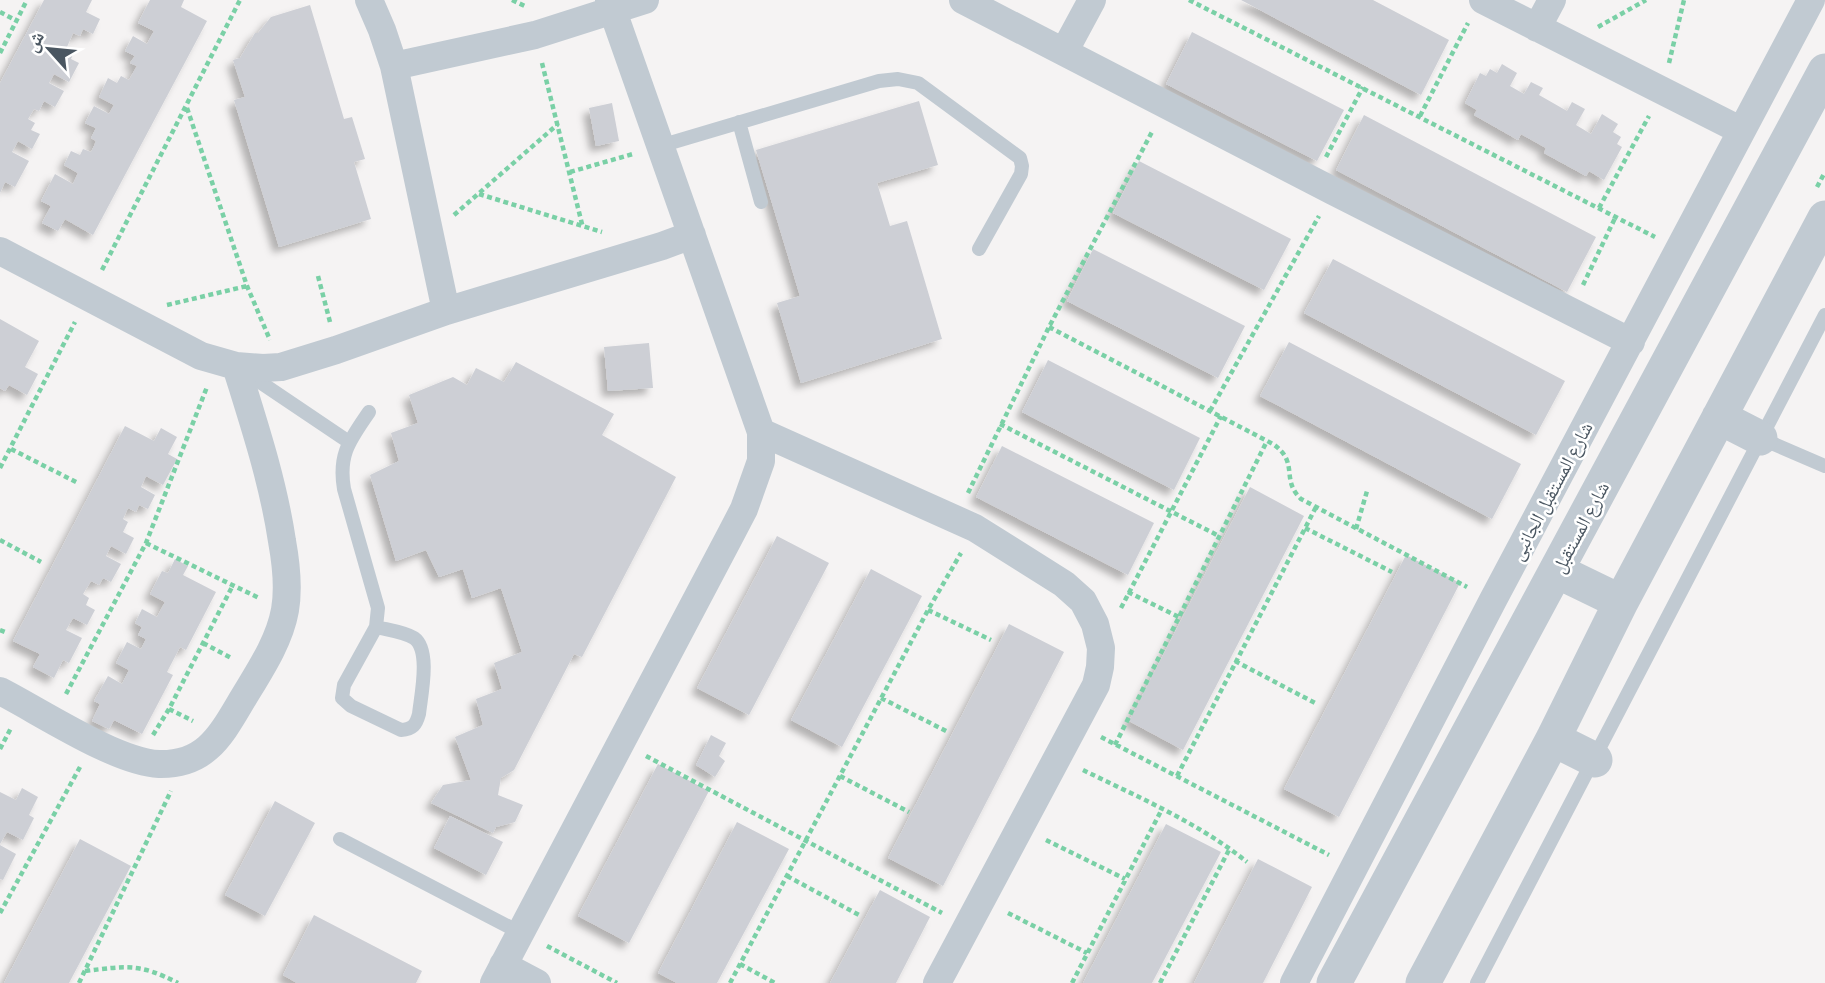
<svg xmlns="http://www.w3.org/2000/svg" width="1825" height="983" font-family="'Source Sans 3','Noto Naskh Arabic',sans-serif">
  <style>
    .building { fill: #cdcfd5; filter: url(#shadow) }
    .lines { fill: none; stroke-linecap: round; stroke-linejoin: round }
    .path { stroke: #7ad0a6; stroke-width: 4.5; stroke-dasharray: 5 3.5; stroke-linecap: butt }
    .service { stroke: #c1cad2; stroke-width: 14 }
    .minor { stroke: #c1cad2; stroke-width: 28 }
    .tertiary { stroke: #c1cad2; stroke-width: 35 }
    .labels { text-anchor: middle; stroke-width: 5; stroke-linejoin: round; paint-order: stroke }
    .street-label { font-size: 19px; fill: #4a5661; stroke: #fff }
  </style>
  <defs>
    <filter id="shadow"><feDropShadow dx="-6" dy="6" stdDeviation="3.5" flood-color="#0004"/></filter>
  </defs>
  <rect width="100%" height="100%" fill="#f5f3f3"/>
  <!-- building -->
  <path class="building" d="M44,0h48l-6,12 14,7 -7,15 -10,-5 -3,7 -7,-3 -6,14 7,5 -3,7 8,4 -10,19 -15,-8 -5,9 15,8 -9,16 -11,-6 -5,10 -5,-2 -6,10 7,4 -4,7 9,4 -8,15 -14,-8 -6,11 17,9 -14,26 -10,-5 -5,11v-110z
    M150,0h34l-3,7 26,14 -114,214 -28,-16 -7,12 -16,-8 9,-17 -10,-5 14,-27 18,10 5,-11 -14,-8 7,-14 9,4 3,-6 8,3 3,-6 2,-5 -5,-3 5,-10 -11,-5 9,-17 15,8 5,-9 -15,-8 9,-19 9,5 4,-7 8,4 8,-14 -7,-3 5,-7 -10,-5 8,-15 14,8 7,-13 -16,-8z
    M1241,0h132l76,40 -28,55z
    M310,5l34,114 8,-2 13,42 -11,3 17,57 -92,28 -45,-147 11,-3 -12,-37 7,-2 15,-25h3l13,-16z
    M1192,32l152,78 -27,51 -151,-77z
    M1502,64l15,9 -7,13 14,8 7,-12 12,6 -4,7 28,16 5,-9 13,7 -9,16 15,9 11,-20 16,10 -5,8 8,5 -4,7 5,3 -18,33 -15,-9 -3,5 -42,-23 2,-5 -25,-14 -3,6 -44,-25 3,-5 -12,-7 15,-30 6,3 4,-7 7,4z
    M919,101l19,64 -61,18 13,43 17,-5 35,118 -141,44 -24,-80 23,-7 -44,-146z
    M612,103l7,38 -23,5 -7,-38z
    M1364,115l232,122 -29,55 -231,-122z
    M1139,161l152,78 -27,51 -151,-77z
    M1093,249l152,77 -27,52 -151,-77z
    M1333,259l232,122 -29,54 -232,-122z
    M0,319l39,22 -14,26 13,7 -11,21 -18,-10 -4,6 -5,-3z
    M1289,342l232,122 -29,55 -232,-123z
    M649,343l4,45 -45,3 -4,-44z
    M1048,360l152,78 -26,52 -152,-78z
    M516,362l98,52 -12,21 74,42 -94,180 -8,-3 -60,116 -13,8 -3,17 25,10 -8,17 -19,5 -3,6 -62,-30 12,-18 28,-5 -16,-43 28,-12 -7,-26 26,-10 -8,-26 28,-11 -21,-64 -29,10 -9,-29 -24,8 -13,-27 -30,11 -26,-86 29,-14 -8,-28 27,-10 -9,-28 44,-18 14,8 9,-17 28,14z
    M125,426l29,15 7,-13 16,9 -9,17 9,5 -14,26 -17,-9 -5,11 14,8 -7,14 -9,-4 -3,7 -8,-4 -5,11 5,3 -5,10 11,6 -8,16 -15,-8 -5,10 15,8 -10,18 -8,-4 -4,7 -8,-4 -8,13 6,4 -3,7 9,5 -8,15 -14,-7 -7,12 16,8 -13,25 -6,-3 -9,18 -21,-11 7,-13 -27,-13z
    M1002,446l152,77 -26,52 -152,-78z
    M1250,487l54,29 -121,234 -54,-29z
    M777,536l52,27 -80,152 -52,-27z
    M1406,555l54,28 -121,234 -55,-28z
    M175,559l13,7 -5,9 33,17 -30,58 -6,-3 -13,25 6,3 -31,59 -28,-14 -5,9 -17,-8 8,-17 -6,-3 14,-25 14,8 7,-14 -13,-7 11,-21 14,7 5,-10 -8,-4 4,-8 -7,-4 7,-14 15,8 8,-15 -15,-8 12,-23 6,2z
    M871,569l51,27 -80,151 -51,-27z
    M1009,624l55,28 -121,234 -55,-28z
    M711,735l15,8 -7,13 6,5 -10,16 -19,-12z
    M658,764l51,27 -80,152 -51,-27z
    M22,788l16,9 -9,18 5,3 -11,22 -16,-8 -7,12v-52l16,8z
    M275,801l40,22 -50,93 -40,-21z
    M450,816l53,26 -17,33 -52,-27z
    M737,822l52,27 -72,134h-40l-19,-10z
    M1166,824l55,28 -69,131h-69z
    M80,839l51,27 -62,117h-65z
    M0,845l16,9 -13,26 -3,-1z
    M1258,859l54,28 -49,96h-69z
    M880,890l50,27 -34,66h-66z
    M314,915l108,56 -6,12h-119l-14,-8z"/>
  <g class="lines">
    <!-- path -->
    <path class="path" d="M512,0l15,7
      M1189,0l466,237
      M0,12l17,9
      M1598,27l48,-27
      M0,53l27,-53
      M542,63l41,165
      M1669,63l15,-63
      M187,108l60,178 23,54
      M1420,116l48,-93
      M1326,157l37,-70
      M570,172l63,-18
      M1817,187l8,-15
      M479,194l123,38
      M1599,208l50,-92
      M454,215l104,-91
      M102,270l138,-270
      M318,276l12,46
      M1583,285l33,-69
      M167,305l80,-19
      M1049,327l224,117c27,19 7,35 28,55l166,88
      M1210,411l109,-195
      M1000,424l219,112
      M11,449l67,34
      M0,468l75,-146
      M968,493l81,-166 104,-197
      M1305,528l87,44
      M1356,529l11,-38
      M0,540l41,22
      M146,543l113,55
      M1128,592l51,25
      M1121,608l100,-192
      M928,610l63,30
      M0,630l5,2
      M203,643l30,16
      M1235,661l82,43
      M66,694l80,-151 61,-156
      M881,698l67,34
      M169,709l24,12
      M153,735l16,-26 64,-124
      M1101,737l228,118
      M1115,745l152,-304
      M0,749l11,-21
      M646,756l296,157
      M1083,770c55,27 116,53 164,92
      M840,776l69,36
      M1177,776l139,-269
      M1046,840l79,39
      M787,876l72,39
      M0,913l80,-146
      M1008,913l79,40
      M547,946l70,37
      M740,964l35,19
      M85,971c42,-5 54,-8 93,12
      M79,983l92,-192
      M730,983l198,-373 33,-57
      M1072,983l90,-174
      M1160,983l70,-135"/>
    <!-- service -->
    <path class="service" d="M739,122l22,80
      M660,146l219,-65 19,-2 20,4 102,75 2,8 -1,8 -42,75
      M245,372l104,70
      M369,412c-19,28 -31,42 -25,77l34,119 -2,19 -32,58 -2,13 9,8 50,24c12,-1 15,-5 18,-16 2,-19 12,-64 -5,-76 -10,-6 -26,-8 -38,-11
      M1760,438l65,28
      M340,839l181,94
      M1477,983l348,-668"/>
    <!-- minor -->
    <path class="minor" d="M369,0l13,30 12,36 52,245
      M963,0l370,191 298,151
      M1483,0l257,130
      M1537,28l15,-28
      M1064,52l28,-52
      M394,66l141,-31 110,-35
      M0,251l201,105 35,10 27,2 18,-1 55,-17 110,-39 216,-65 30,-11
      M761,432l214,96 89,56 19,17 12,23 6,24 -1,19 -4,18 -159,298
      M0,691c41,21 116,71 159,73 44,1 60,-25 80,-59 17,-29 40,-61 46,-95 4,-23 1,-47 -3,-69 -9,-60 -28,-117 -46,-175
      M503,965l34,18
      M494,983l237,-449 13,-25 17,-48v-29l-152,-432
      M1294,983l199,-383 318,-600"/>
    <!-- tertiary -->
    <path class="tertiary" d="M1719,417l41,21
      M1557,571l64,31
      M1553,739l42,21
      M1334,983l491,-912
      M1423,983l130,-244 68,-137 204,-384"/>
  </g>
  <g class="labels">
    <!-- street labels -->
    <g class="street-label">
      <text transform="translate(1551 491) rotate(-62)" y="7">شارع المستقبل الجانبى</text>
      <text transform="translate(1580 527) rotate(-62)" y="7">شارع المستقبل</text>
    </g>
  </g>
  <!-- north arrow -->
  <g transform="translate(49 49) rotate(297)" stroke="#ffffff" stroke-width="5" paint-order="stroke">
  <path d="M0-5L12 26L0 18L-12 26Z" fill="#4a5661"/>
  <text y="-10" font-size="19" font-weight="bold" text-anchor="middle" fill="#4a5661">ش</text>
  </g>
</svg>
